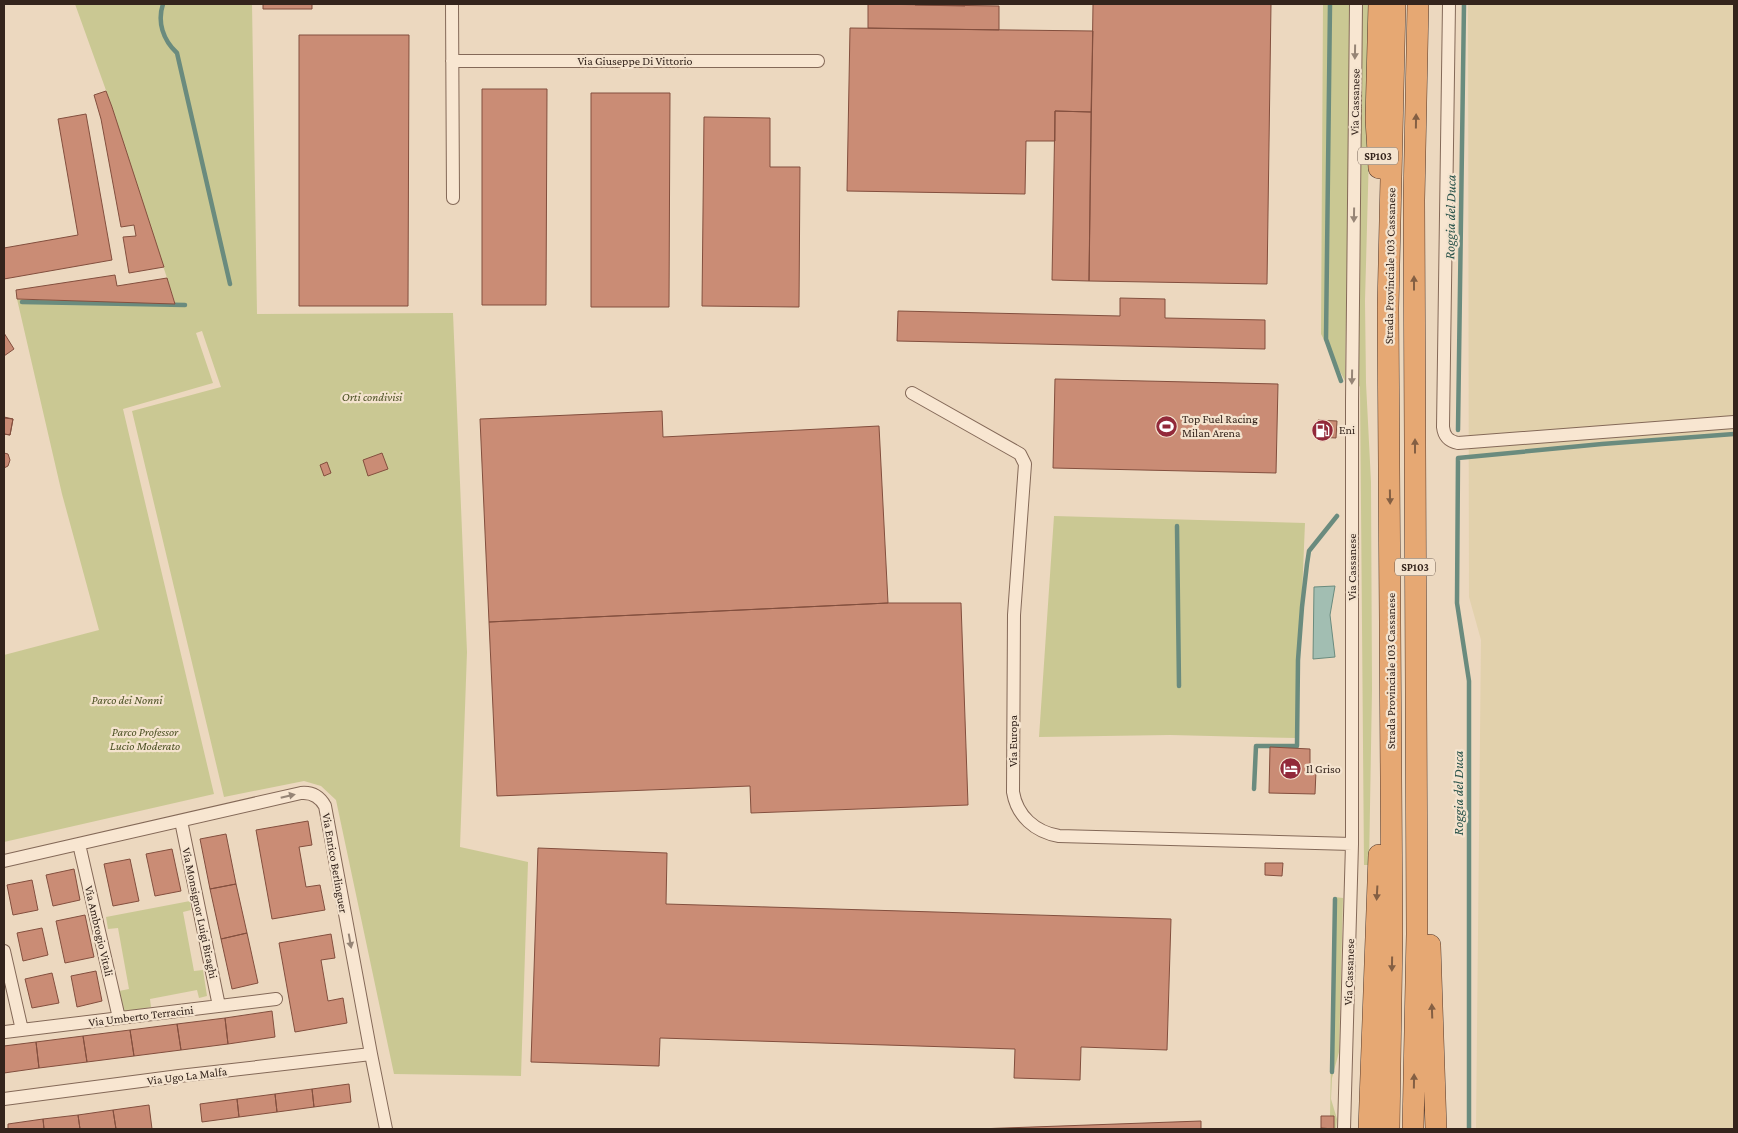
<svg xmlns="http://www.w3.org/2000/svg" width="1738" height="1133" font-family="'Crimson Pro',serif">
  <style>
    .farmland { fill: #e2d1ac }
    .green { fill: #cac893 }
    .water { fill: #a2beb2; stroke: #6a8b7e }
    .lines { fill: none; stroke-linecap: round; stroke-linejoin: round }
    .stream { stroke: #6a8b7e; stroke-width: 4.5 }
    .building { fill: #ca8c75; stroke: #834f3e }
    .minor-casing { stroke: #846958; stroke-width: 14 }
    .trunk-casing { stroke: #52382c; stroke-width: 22 }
    .minor { stroke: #f8e6d1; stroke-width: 12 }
    .trunk { stroke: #e6a873; stroke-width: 21 }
    .oneway { fill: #968576 }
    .oneway2 { fill: #845f43 }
    .labels { text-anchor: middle; stroke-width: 4.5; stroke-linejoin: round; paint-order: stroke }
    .shield { fill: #f4e3ce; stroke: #6e5d51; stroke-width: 1 }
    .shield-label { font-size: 11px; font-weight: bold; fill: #34241c }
    .street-label { font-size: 12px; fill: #34241c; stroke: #f4e3ce }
    .park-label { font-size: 12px; font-style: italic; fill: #4b5023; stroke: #f4e3ce }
    .poi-label { font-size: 12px; fill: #34241c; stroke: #f4e3ce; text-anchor: start }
    .water-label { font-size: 14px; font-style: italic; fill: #2b544b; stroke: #f4e3ce }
  </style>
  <rect width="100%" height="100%" fill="#ecd8bf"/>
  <!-- farmland -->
  <path class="farmland" d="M1468,4h266v1125h-258l5,-489 -12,-43z"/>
  <!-- green -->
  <path class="green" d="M75,4h177l5,310 196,-1 14,339 -7,195 68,15 -7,214 -127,-2 -58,-274 -15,-14 -17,-5 -80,16 -92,-386 89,-24 -19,-56 -6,2 17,50 -90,26 91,385 -210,48v-187l95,-25 -37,-136 -45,-195 158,4 -63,-196z
    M1323,4h28l-6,377 -24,-47z
    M1362,4h11l-8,297 1,82 5,99 1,208 -3,175h-5l-4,-478 -5,-7z
    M1054,516l251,7 -9,215 -126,-3 -131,2z
    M1334,897l9,1 -4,154 -7,26 -1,21 6,20 -1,10h-6h4v-13h-4z
    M190,901l1,9 -8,2 11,59 9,-1 4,26 -8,2 -2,-8 -47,9 1,8 -28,6 -4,-22 10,-2 -11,-61 -10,1 -2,-12z"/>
  <!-- water -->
  <path class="water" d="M1335,586l-5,29 5,42 -22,2 1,-72z"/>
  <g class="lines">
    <!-- stream -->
    <path class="stream" d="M163,4c-6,18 0,36 14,49l53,231
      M1330,4l-4,335 15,42
      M22,302l163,3
      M1458,430l6,-426
      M1177,526l2,160
      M1254,789l2,-43h41l1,-86 4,-53 5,-43 2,-13 28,-35
      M1332,1072l3,-173
      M1469,1129v-448l-12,-78 1,-145 144,-14 132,-10"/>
  </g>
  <!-- building -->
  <path class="building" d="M263,4h49v5h-49z
    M868,4l131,2v24l-131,-2z
    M915,4h50v2l-50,-1z
    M1093,4h178l-4,280 -178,-3z
    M850,28l243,3 -2,81 -36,-1v30h-29l-1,53 -178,-3z
    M299,35h110l-1,271h-109z
    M482,89h65l-1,216h-64z
    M106,91l6,16 52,160 -35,6 -6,-36 13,-1 -2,-11 -13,2 -20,-108 -7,-24z
    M591,93h79l-1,214h-78z
    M1055,111l36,1 -2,169 -37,-1z
    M86,114l26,146 -108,19v-31l74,-13 -20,-116z
    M704,117l66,1v49h30l-1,140 -97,-1z
    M115,275l2,11 50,-8 8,26 -158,-5 -1,-9z
    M1120,298l45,1v19l100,2v29l-368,-8 1,-30 222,5z
    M4,333l10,16 -10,7z
    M1055,379l223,5 -2,89 -223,-5z
    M662,411l1,26 216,-11 9,177 -399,19 -9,-203z
    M4,417l9,2 -3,16 -6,-1z
    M4,418l9,1 -3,16 -6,-1z
    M1318,420l19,1 -1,17 -19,-1z
    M4,453l4,1 2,6 -2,6 -4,2z
    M382,453l6,16 -20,7 -5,-16z
    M327,462l4,11 -7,3 -4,-11z
    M888,603h73l7,202 -217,8 -1,-27 -253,10 -8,-174z
    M1270,747l40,2v22h6l-1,23 -46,-1z
    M308,821l4,24 -13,2 7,40 14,-2 5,25 -53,9 -16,-89z
    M226,834l10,50 -26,5 -10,-50z
    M538,848l129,5 -1,51 505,15 -4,131 -86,-3 -1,33 -66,-2 1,-29 -355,-11 -1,28 -128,-4z
    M172,849l9,42 -26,5 -9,-42z
    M130,859l9,42 -26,5 -9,-42z
    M1265,863h18l-1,13 -17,-1z
    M74,869l6,31 -27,6 -7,-31z
    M32,880l6,30 -25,5 -6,-30z
    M236,884l11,49 -26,6 -11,-50z
    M85,915l9,42 -29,6 -9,-42z
    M42,928l6,27 -25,6 -6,-28z
    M247,933l11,50 -26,6 -11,-50z
    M331,934l4,24 -14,2 7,41 15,-3 4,25 -52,9 -16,-89z
    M96,971l6,30 -25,6 -6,-31z
    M52,973l7,30 -27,5 -7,-29z
    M272,1011l3,26 -47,7 -3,-26z
    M225,1018l3,26 -47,6 -4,-26z
    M177,1024l4,26 -47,6 -4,-26z
    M130,1030l4,26 -47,6 -4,-26z
    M83,1036l4,26 -48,6 -3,-26z
    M36,1042l3,26 -35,5v-27z
    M349,1084l2,18 -37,5 -2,-18z
    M312,1089l2,18 -37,5 -2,-18z
    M275,1094l2,18 -38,5 -2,-18z
    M237,1099l2,18 -37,5 -2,-18z
    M149,1105l3,24h-36l-3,-19z
    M113,1110l3,19h-36l-2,-14z
    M78,1115l2,14h-36l-1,-10z
    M1321,1116h13v13l-13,-1z
    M43,1119l1,10h-36v-5z
    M1201,1121v8h-224z"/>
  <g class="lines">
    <defs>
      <path id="minor" d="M452,4l1,194
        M1449,4l-6,423c1,9 5,14 15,16l276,-21
        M452,61h366
        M912,393l108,61 5,10 -11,151 -1,177c4,24 22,40 46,44l293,8
        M181,821l38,185
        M79,844l40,174
        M4,861l297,-68c11,-1 19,4 24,13l46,248 15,75
        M4,951l18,79
        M5,1032l271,-33
        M4,1099l175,-23 192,-22
        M1344,1129l8,-285v-443l4,-397"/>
      <path id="trunk" d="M1379,168l-3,-49 3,-115
        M1430,945l6,184
        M1369,1129l10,-274
        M1389,1129l3,-195 -4,-626 7,-304
        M1413,1129l4,-195 -3,-734 4,-196"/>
    </defs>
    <!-- minor casing -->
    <use href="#minor" class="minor-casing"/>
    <!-- trunk casing -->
    <use href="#trunk" class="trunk-casing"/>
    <!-- minor -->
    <use href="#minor" class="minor"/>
    <!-- trunk -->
    <use href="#trunk" class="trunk"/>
  </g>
  <!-- one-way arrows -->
  <defs><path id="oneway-solid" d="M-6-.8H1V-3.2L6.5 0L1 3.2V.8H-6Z" transform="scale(1.25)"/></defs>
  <g class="oneway">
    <use href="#oneway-solid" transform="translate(1355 52) rotate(91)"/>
    <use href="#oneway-solid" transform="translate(1354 215) rotate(91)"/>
    <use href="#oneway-solid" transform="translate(1352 377) rotate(91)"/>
    <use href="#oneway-solid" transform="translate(288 796) rotate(-13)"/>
    <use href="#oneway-solid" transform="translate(350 941) rotate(80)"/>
  </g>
  <g class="oneway2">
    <use href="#oneway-solid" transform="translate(1416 121) rotate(-89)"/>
    <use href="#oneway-solid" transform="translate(1414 283) rotate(-90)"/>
    <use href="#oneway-solid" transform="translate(1415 446) rotate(-90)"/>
    <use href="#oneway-solid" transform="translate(1390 497) rotate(89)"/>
    <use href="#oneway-solid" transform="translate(1377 893) rotate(93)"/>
    <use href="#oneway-solid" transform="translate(1392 964) rotate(91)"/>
    <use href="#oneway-solid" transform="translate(1432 1011) rotate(-92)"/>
    <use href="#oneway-solid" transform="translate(1414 1081) rotate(-89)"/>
  </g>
  <!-- icons -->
  <defs>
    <symbol id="stadium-disc" viewBox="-11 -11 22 22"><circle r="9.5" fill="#92293a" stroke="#f4e3ce"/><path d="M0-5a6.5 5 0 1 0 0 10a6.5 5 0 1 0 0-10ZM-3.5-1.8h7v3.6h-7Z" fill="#fff"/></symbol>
    <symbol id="fuel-disc" viewBox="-11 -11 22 22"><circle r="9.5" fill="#92293a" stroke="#f4e3ce"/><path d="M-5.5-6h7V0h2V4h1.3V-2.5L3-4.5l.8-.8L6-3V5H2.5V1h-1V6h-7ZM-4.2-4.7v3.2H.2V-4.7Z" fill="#fff"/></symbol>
    <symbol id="hotel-disc" viewBox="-11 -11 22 22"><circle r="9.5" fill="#92293a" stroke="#f4e3ce"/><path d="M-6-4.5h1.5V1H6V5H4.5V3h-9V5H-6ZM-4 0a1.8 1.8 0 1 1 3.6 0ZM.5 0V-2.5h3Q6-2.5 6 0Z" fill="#fff"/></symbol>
  </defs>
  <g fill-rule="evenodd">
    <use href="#stadium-disc" x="1154" y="414" width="25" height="25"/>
    <use href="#fuel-disc" x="1310" y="418" width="25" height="25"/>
    <use href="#hotel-disc" x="1278" y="756" width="25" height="25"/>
  </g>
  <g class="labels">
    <!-- shield labels -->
    <g class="shield">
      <rect x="1358" y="147.5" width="40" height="17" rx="4"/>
      <rect x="1395" y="558.5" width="40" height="17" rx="4"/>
    </g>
    <g class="shield-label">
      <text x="1378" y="160">SP103</text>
      <text x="1415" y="571">SP103</text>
    </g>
    <!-- street labels -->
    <g class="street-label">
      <text x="635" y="65">Via Giuseppe Di Vittorio</text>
      <text transform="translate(1355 102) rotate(-89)" y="4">Via Cassanese</text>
      <text transform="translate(1390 266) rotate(-89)" y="4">Strada Provinciale 103 Cassanese</text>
      <text transform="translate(1352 567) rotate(-90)" y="4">Via Cassanese</text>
      <text transform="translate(1391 671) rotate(-90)" y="4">Strada Provinciale 103 Cassanese</text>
      <text transform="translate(1013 741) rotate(-90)" y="4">Via Europa</text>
      <text transform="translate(335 863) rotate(80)" y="4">Via Enrico Berlinguer</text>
      <text transform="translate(200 913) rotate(78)" y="4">Via Monsignor Luigi Biraghi</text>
      <text transform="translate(99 931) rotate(77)" y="4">Via Ambrogio Vitali</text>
      <text transform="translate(1349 972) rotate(-88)" y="4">Via Cassanese</text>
      <text transform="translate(141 1016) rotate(-7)" y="4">Via Umberto Terracini</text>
      <text transform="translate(187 1076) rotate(-7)" y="4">Via Ugo La Malfa</text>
    </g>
    <!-- park labels -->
    <g class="park-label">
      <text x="372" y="401">Orti condivisi</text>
      <text x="127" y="704">Parco dei Nonni</text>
      <text x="145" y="736">Parco Professor<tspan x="145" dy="14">Lucio Moderato</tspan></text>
    </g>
    <!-- poi labels -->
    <g class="poi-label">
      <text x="1182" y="423">Top Fuel Racing<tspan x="1182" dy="14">Milan Arena</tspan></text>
      <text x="1339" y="434">Eni</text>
      <text x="1306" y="773">Il Griso</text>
    </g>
    <!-- water labels -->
    <g class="water-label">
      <text transform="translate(1450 217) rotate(-89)" y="5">Roggia del Duca</text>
      <text transform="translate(1458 793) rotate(-90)" y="5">Roggia del Duca</text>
    </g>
  </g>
  <!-- border -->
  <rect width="1738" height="1133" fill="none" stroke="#34241c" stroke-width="10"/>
</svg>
